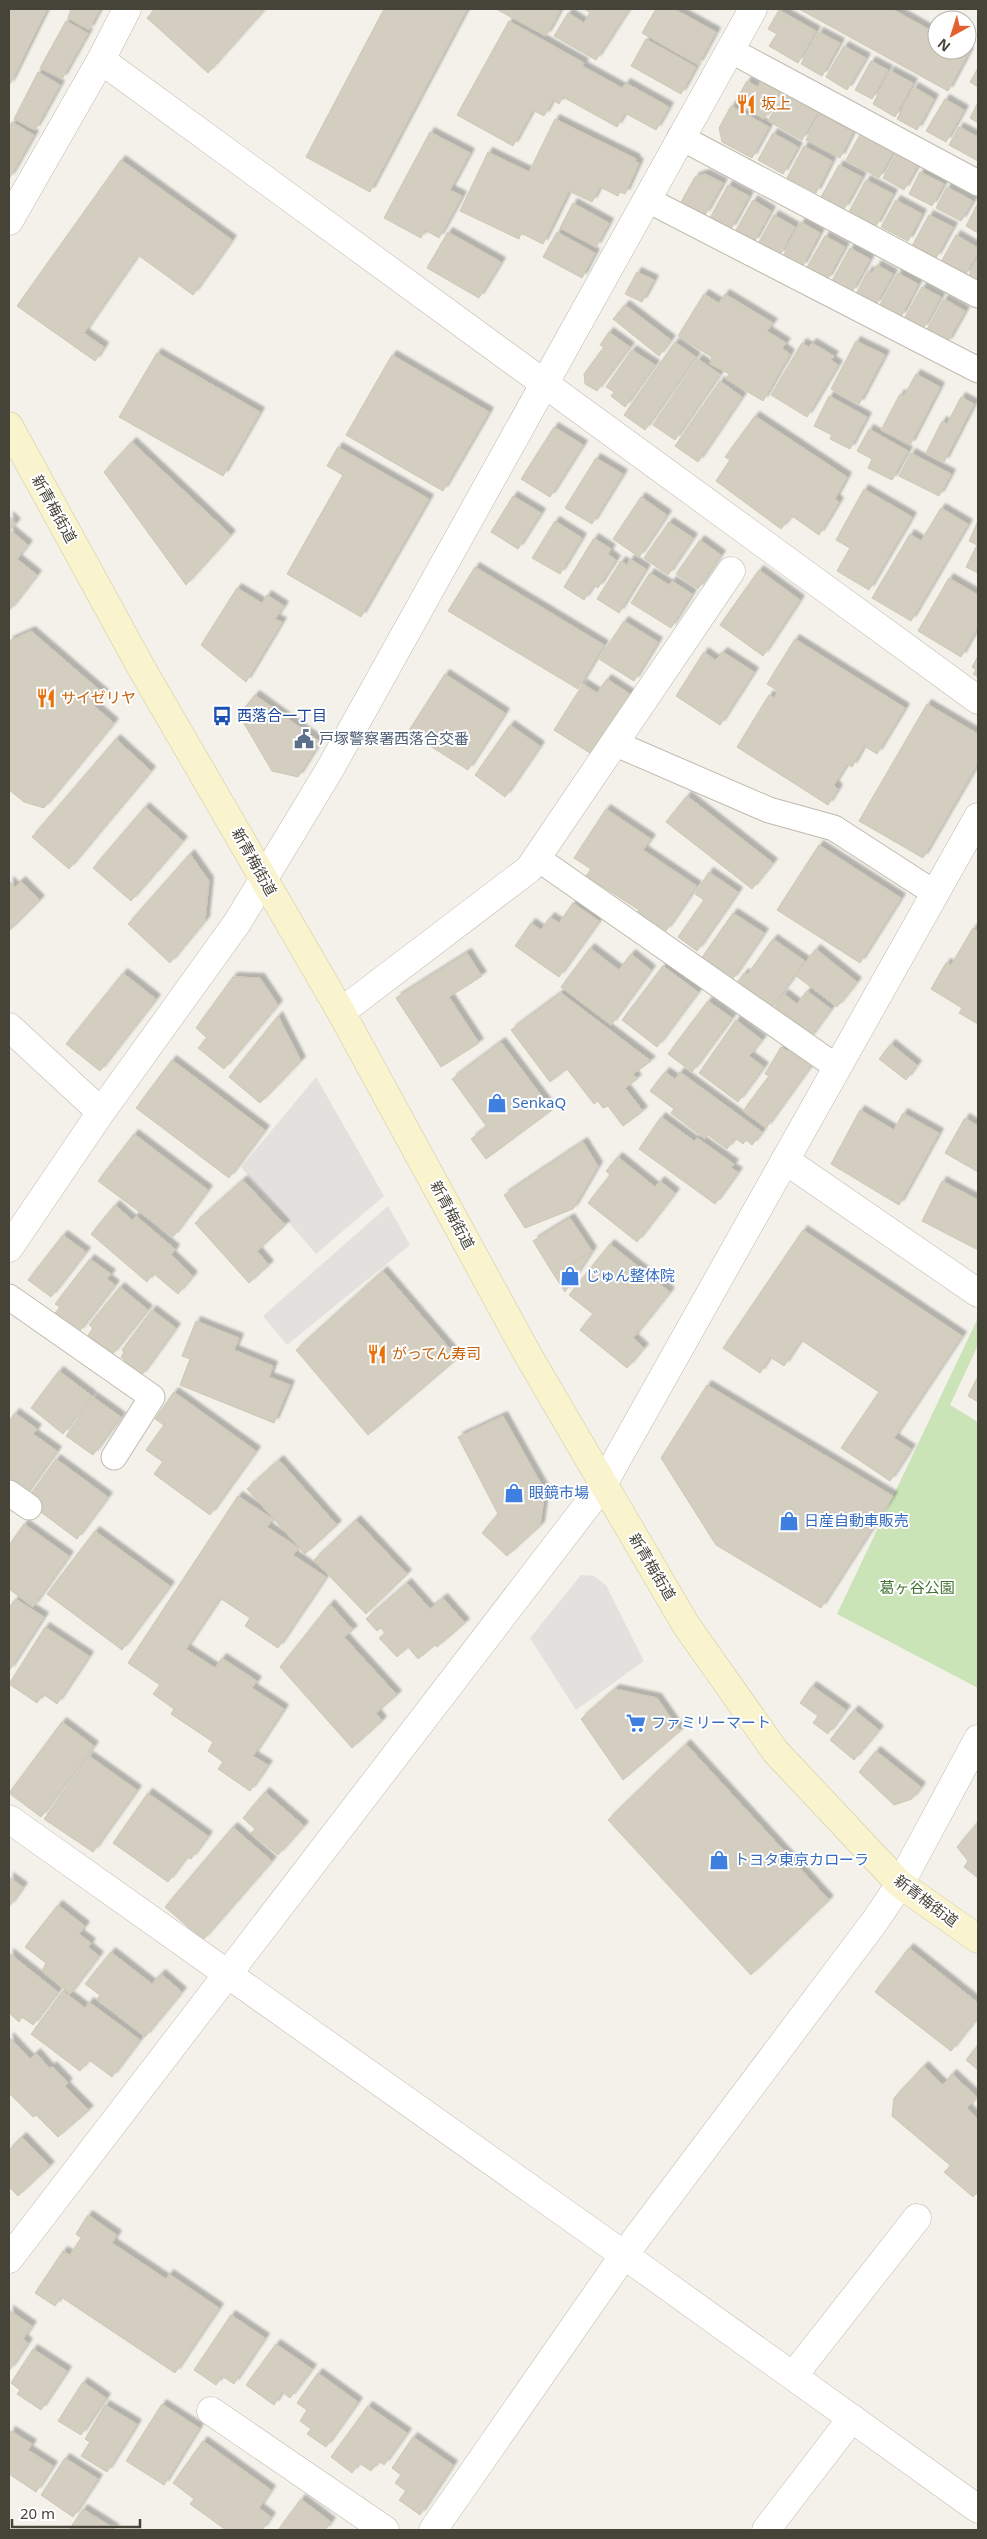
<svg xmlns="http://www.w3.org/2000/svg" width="987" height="2539" font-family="'Noto Sans','Noto Sans JP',sans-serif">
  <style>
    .green { fill: #cae3b7 }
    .parking { fill: #e2e1de }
    .building { fill: #d4cec0; stroke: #cec7b4; filter: url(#shadow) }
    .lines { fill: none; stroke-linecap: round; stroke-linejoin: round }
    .service-casing { stroke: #bebaad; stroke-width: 27 }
    .minor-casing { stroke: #bebaad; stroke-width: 29 }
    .tertiary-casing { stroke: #bebaad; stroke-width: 29 }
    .secondary-casing { stroke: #cec79e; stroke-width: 29 }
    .service { stroke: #fff; stroke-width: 25 }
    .minor { stroke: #fff; stroke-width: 28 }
    .tertiary { stroke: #fff; stroke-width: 28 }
    .secondary { stroke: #f9f3ce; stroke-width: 28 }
    .labels { text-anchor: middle; stroke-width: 4; stroke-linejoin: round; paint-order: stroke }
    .food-label { font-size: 15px; fill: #c56008; stroke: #fff; text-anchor: start }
    .street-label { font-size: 15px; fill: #464339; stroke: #fff }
    .transit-label { font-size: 15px; fill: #164399; stroke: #fff; text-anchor: start }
    .service-label { font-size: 15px; fill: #4e5e75; stroke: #fff; text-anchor: start }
    .shop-label { font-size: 15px; fill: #366cbe; stroke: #fff; text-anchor: start }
    .park-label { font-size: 15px; fill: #437232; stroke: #fff }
  </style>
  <defs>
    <filter id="shadow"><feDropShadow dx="4.5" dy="-4.5" stdDeviation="1" flood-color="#0004"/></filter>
  </defs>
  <rect width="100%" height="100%" fill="#f3f1ea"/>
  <!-- green -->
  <path class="green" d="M978,1318v27l-28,60 28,17v266l-141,-74z"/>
  <!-- parking -->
  <path class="parking" d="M316,1077l68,119 -68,58 -75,-87z
    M388,1206l22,39 -123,100 -24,-29z
    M581,1575l13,1 12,9 38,76 -68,49 -46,-72z"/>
  <!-- building -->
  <path class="building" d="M9,9h38l-38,77z
    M71,9h29l-11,21 -21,-12z
    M155,9h110l-57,64 -61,-55z
    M384,9h83l-97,183 -64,-35z
    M496,9h61l3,2 -14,25z
    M584,9h45l-33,51 -42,-24 14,-23 16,10 6,-11z
    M656,9h18l42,23 -18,33 -56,-32z
    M799,9h93l45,25v16l32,2 -21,39z
    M779,10l37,21 -18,32 -29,-17 8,-12 -9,-5z
    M66,21l22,12 -26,46 -22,-11z
    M509,21l75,42 -2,3 40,22 4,-5 43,24 -13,23 -31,-17 -8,14 -54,-30 -4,7 -6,-4 -9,16 -11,-6 -20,36 -56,-31z
    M819,32l21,11 -18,33 -21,-12z
    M646,39l50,28 -15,27 -50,-28z
    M844,46l22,12 -19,32 -21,-13z
    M871,61l17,9 -16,29 -17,-9z
    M978,68v19l-8,-5z
    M890,71l23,12 -18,34 -22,-13z
    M38,72l22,13 -25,45 -21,-11z
    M747,81l11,6 3,-6 18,11 -15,27 -29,-17z
    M914,87l20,12 -17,31 -20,-11z
    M786,90l16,9 -2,3 18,10 -16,28 -34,-19z
    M945,99l19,11 -18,32 -20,-11z
    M978,102v21l-8,-5z
    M731,106l38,21 -17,31 -30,-16 -3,-14z
    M820,114l33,18 -13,26 -34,-18z
    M555,119l81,40 -1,2 4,2 -14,31 -5,-2 -2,4 -18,-9 -8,15 -23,-11 -26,53 -22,-11 -2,6 -59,-28 28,-59 41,20z
    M12,122l22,13 -25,44v-51z
    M959,127l19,10v24l-29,-16z
    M430,132l40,21 -20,37 12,6 -23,42 -14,-8 -4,8 -37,-20z
    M773,133l25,14 -15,27 -25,-14z
    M861,133l33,18 -15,27 -33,-18z
    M804,146l28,15 -16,32 -29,-15z
    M897,153l21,12 -14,25 -21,-12z
    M121,160l111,80 -39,55 -55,-40 -54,78 20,14 -9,14 -78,-55z
    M839,165l23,12 -18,32 -23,-12z
    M920,172l24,12 -12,22 -23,-12z
    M705,174l18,9 -18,32 -24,-13 14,-25z
    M866,180l27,14 -17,32 -27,-14z
    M728,185l21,11 -18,33 -21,-11z
    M947,187l26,14 -12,20 -25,-13z
    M753,200l18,11 -17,31 -19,-10z
    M896,200l26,14 -14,27 -27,-14z
    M573,203l36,20 -13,24 -36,-19z
    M978,203v30l-12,-7z
    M774,215l21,12 -15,28 -22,-11z
    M929,215l24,12 -17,31 -24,-12z
    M801,222l19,11 -18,34 -19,-11z
    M448,232l53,30 -22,36 -52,-30z
    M557,232l38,21 -13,25 -39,-21z
    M956,235l22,13v5l-13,23 -24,-14z
    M825,236l20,11 -18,33 -21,-11z
    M850,248l20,11 -18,33 -20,-11z
    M978,259v21l-9,-5z
    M877,265l16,9 -17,31 -20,-11 12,-23 4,2z
    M637,272l17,8 -12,22 -17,-8z
    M898,273l20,11 -17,33 -21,-12z
    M922,287l19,10 -18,32 -19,-10z
    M704,294l15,9 6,-9 48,29 -6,8 19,12 -4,5 8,6 -27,47 -37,-22 3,-5 -19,-10 2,-7 -34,-21z
    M944,299l21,12 -18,32 -21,-12z
    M625,305l46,35 -12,16 -46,-37z
    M609,332l21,15 -33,44 -12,-7 -1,-10 20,-27 -4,-2z
    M856,341l29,14 -26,49 -28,-15z
    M675,342l21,15 -51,73 -21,-15z
    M802,343l7,4 3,-4 22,13 -3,4 7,5 -31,52 -36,-22z
    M632,350l23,15 -30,42 -14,-11 3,-4 -8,-5z
    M157,353l103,59 -37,64 -104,-59z
    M392,355l97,57 -46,79 -97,-56z
    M698,359l22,15 -45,66 -22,-15z
    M916,374l24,13 -30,58 -29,-15 19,-36 4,2z
    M720,381l22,16 -44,65 -23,-16z
    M829,396l38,21 -17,32 -20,-10 2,-4 -18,-9z
    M961,397l13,7 -30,58 -18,-9 16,-32 5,3z
    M755,416l92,61 -12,22 4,3 -20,33 -27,-19 -11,13 -65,-48 14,-21 -5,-3z
    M554,427l29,18 -33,52 -29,-18z
    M869,429l39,22 -16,29 -24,-12 4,-9 -15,-8z
    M132,442l99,93 -45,50 -82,-113z
    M338,447l91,52 -68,118 -74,-43 56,-99 -16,-9z
    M911,453l40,21 -12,22 -40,-20z
    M596,458l27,16 -31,50 -27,-16z
    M864,489l48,28 -43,73 -32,-19 13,-23 -14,-8z
    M513,496l28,17 -23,36 -27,-17z
    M641,497l26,18 -28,42 -26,-18z
    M941,508l27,16 -57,97 -39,-23 38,-64 11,7z
    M9,516l7,7 -6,7 18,15 -11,14 20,16 -28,36z
    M555,521l27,17 -22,36 -28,-16z
    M978,521v52l-12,-6 11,-22 -8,-4z
    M669,522l24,16 -25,37 -24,-17z
    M594,538l17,11 -3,5 8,6 -18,28 -4,-3 -10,15 -20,-13z
    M700,540l21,15 -23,34 -22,-15z
    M630,559l16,10 -27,44 -22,-14 24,-38 6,4z
    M475,567l129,78 -26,44 -130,-78z
    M759,570l41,30 -37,56 -43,-31z
    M650,573l19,12 3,-4 20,13 -21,34 -40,-25z
    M949,578l29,17v32l-17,30 -43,-26z
    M237,588l25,15 5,-8 17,11 -9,13 7,3 -36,60 -45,-37z
    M624,621l34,21 -24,39 -35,-22z
    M31,631l73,63 -10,12 20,17 -70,85 -20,-6 -15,-12v-149z
    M795,639l110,69 -28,46 -13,-8 -12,21 -5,-3 -13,21 4,4 -10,16 -91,-58 32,-52 5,3 4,-7 -11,-7z
    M704,652l11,8 8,-8 31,20 -34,53 -44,-29z
    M978,656v21l-5,-3 3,-4 -4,-3z
    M445,674l60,39 -37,57 -60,-38z
    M607,679l26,17 -40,59 -39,-25 29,-46 14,9z
    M255,695l65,47 -22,35 -26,-6 -33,-56z
    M927,704l51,30v29l-55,95 -64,-37z
    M510,725l30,21 -35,51 -30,-22z
    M116,739l35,32 -82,98 -37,-32z
    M687,796l86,67 -21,26 -86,-67z
    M145,807l38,34 -52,60 -38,-33z
    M606,809l45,30 -8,11 54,36 -31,45 -13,-9 -3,3 -15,-10 4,-5 -53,-34 5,-7 -17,-11z
    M819,845l82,53 -41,65 -83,-53z
    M190,854l19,27 -4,40 -35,42 -42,-39z
    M709,872l29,20 -41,59 -19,-14 26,-37 -9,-6z
    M9,881l6,6 6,-6 19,19 -31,31z
    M573,903l26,18 -40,56 -44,-31 16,-23 10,7 9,-13 9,6z
    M733,913l31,20 -32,47 -31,-21z
    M973,928l5,3v93l-19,-11 3,-5 -31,-19 15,-26 5,2z
    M773,939l32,22 -35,49 -35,-24 9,-13 3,2z
    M590,948l29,22 12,-16 20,16 -40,55 -50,-38z
    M816,949l41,33 -20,25 -42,-32z
    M467,953l15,23 -33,21 30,46 -38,24 -45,-69z
    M663,966l35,26 -41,55 -35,-27z
    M123,973l33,26 -56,72 -34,-27z
    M233,977l27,1 18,27 -54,64 -26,-21 9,-10 -11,-10z
    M807,991l24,18 -22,30 -28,-21 3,-4 -9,-7 9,-13 13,10z
    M561,993l90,68 -18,13 4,5 -12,9 18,23 -20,15 -15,-20 -5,2 -5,-7 -4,3 -27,-35 -17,13 -39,-52z
    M708,1001l24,17 -40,54 -24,-18z
    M278,1016l23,45 -41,42 -31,-26z
    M736,1020l26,20 -13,16 15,11 -26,35 -39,-29z
    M501,1042l51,68 -66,49 -15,-20 16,-12 -35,-48z
    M891,1044l26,21 -11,15 -27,-21z
    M781,1047l6,4 2,-3 23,16 -46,64 -23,-17 26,-35 -4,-2z
    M172,1060l93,70 -36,48 -93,-70z
    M665,1072l10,7 5,-7 82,60 -10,13 -6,-5 -3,4 -8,-6 -8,11 -19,-14 -3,4 -34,-26 3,-4 -24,-18z
    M860,1110l34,20 9,-17 36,20 -40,72 -68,-41z
    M661,1117l33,24 3,-3 37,26 -3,4 7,4 -23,32 -76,-55z
    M965,1118l13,8v46l-33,-19z
    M134,1134l74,56 -35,47 -75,-56z
    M583,1142l15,24 -25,43 -48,19 -21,-33z
    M618,1157l37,30 5,-6 15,12 -38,49 -49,-39 22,-28 -4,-4z
    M243,1180l42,45 -28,26 12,14 -20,18 -54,-60z
    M942,1181l36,19v50l-56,-29z
    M115,1205l17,15 4,-4 39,33 -4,6 22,21 -15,18 -25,-21 -6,9 -56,-48z
    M570,1218l22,33 -38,24 -21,-34z
    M803,1230l159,106 -68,102 17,11 -21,32 -49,-33 38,-56 -78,-52 -17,26 -14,-9 -10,16 -37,-25z
    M63,1235l23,17 -35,45 -23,-17z
    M610,1244l60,48 -37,46 11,10 -17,20 -47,-38 13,-16 -24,-19z
    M592,1251l-27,41 -11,-17z
    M90,1259l21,15 -4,5 8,6 -36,47 -24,-19 5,-6 -5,-3z
    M383,1271l75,87 -90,77 -72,-85z
    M120,1287l28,23 -36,45 -24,-20 5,-7 -4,-3z
    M152,1310l24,18 -35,48 -18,-12 2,-3 -4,-4 3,-5 -2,-2z
    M196,1321l43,17 -5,12 39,16 -4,11 21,8 -16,38 -94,-38 10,-26 -8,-3z
    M59,1371l33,25 -29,38 -32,-26z
    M978,1376v26l-10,-6z
    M707,1385l186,111 -72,112 -105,-63 -55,-87z
    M174,1392l82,59 -46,64 -56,-41 9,-12 -17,-12 18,-25 -9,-6z
    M93,1397l28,20 -28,38 -27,-19z
    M15,1413l22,16 -4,5 24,17 -32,45 -16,-12v-63z
    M503,1416l42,75 -5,35 -33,30 -25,-23 16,-19 -40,-77z
    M56,1459l52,38 -31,42 -51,-38z
    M279,1460l58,65 -32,29 -58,-65z
    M238,1496l35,23 -6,8 32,21 -6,7 33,22 -48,71 -33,-22 5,-8 -30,-20 -34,51 29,19 7,-10 35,23 -5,7 32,21 -31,47 15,9 -18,26 -32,-22 5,-7 -15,-11 5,-9 -42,-28 3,-5 -21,-15 7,-9 -32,-22z
    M356,1520l51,54 -41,40 -52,-54z
    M24,1524l45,32 -36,51 -24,-18v-44z
    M95,1531l75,55 -48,64 -75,-56z
    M407,1583l23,26 13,-11 22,25 -28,24 -2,-2 -17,14 -10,-12 -11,10 -18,-19 6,-5 -4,-5 -4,3 -11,-12z
    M16,1599l28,18 -35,54v-64z
    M330,1604l23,26 -9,7 53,58 -21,18 6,8 -30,27 -72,-81z
    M45,1627l44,29 -32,48 -14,-10 -6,9 -28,-19z
    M812,1686l34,24 -18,24 -15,-11 5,-7 -18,-13z
    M615,1689l42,9 23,33 -57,49 -42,-61z
    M854,1710l25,20 -25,30 -24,-20z
    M62,1722l32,24 -53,71 -32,-24z
    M686,1744l143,156 -78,75 -143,-155z
    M876,1751l45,36 -9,12 -18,6 -35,-33z
    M89,1756l48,34 -44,62 -49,-33z
    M265,1792l39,34 -26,29 -27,-22 4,-4 -12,-11z
    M148,1793l60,43 -17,23 -4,-2 -19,25 -55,-39z
    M978,1822v56l-14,-11 4,-6 -11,-14z
    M233,1827l39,34 -69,79 -38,-33z
    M9,1877l14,10 -14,20z
    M58,1905l27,21 -6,8 12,9 -3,4 11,9 -29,38 -28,-23 4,-8 -21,-16z
    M909,1948l69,55v14l-27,34 -76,-59z
    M111,1952l41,32 9,-10 21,18 -37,45 -48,-38 3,-4 -15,-11z
    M9,1953l49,39 -25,33 -11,-8 -3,5 -10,-9z
    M63,1991l22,17 4,-6 51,38 -28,37 -23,-17 -9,11 -49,-37z
    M9,2037l21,22 6,-6 14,16 2,-3 16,17 -3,3 24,24 -31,27 -22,-22 -3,2 -24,-24z
    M978,2045v25l-12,-10z
    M924,2066l19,19 9,-11 25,23 -10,11 11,11v73l-5,5 -29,-25 7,-6 -59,-50 2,-18z
    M22,2137l28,29 -32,30 -9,-9v-37z
    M88,2215l29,20 -5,8 54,36 3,-5 50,34 -44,65 -114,-76 -6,9 -20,-13 28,-42 7,4 11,-17 -5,-4z
    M9,2310l23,16 -9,13 5,4 -19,28z
    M231,2315l34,23 -31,46 -12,-8 -6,9 -22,-15z
    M276,2344l36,25 -22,29 -8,-6 -8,13 -28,-20z
    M33,2349l34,22 -26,39 -24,-16 3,-4 -9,-7z
    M318,2373l40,29 -32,45 -19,-13 4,-5 -11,-8 7,-11 -10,-7z
    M83,2382l23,16 -25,37 -23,-14z
    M162,2404l37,24 -35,57 -38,-24z
    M105,2405l32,19 -30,48 -26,-16 9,-14 -5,-3z
    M368,2406l39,27 -23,32 -5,-4 -8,10 -12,-8 -7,10 -21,-16z
    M11,2431l21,13 -4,6 25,16 -17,26 -27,-18v-39z
    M413,2437l40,28 -33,50 -21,-15 7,-9 -11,-8 6,-8 -9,-7z
    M203,2441l68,49 -12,18 12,9 -9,13h-36l-36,-26 4,-5 -21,-16z
    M65,2458l33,21 -25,38 -32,-22z
    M301,2499l30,23 -6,8h-47z
    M83,2509l32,20 -1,1h-45z"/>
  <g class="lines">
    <defs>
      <path id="service" d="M730,50l248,133
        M680,137l298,158
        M646,199l332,171
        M614,743l155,67 65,18 102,66
        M537,858l301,210
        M9,1297l143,100 -38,60
        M9,1493l20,14"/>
      <path id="minor" d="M101,60l877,640
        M9,221l92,-161 26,-51
        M341,1012l188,-143 202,-298
        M9,1027l92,85
        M785,1160l193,133
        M9,1248l92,-136 136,-189 93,-154 423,-760
        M9,1819l615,436 354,254
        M793,2376l124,-158
        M211,2411l174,119
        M433,2530l191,-275 251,-334 25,-37 78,-145
        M766,2530l86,-112"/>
      <path id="tertiary" d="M9,2259l593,-773 376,-669"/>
      <path id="secondary" d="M9,426l133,243 199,343 187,343 158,270 89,126 125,133 78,55"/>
    </defs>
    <!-- service casing -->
    <use href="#service" class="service-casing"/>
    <!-- minor casing -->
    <use href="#minor" class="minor-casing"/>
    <!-- tertiary casing -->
    <use href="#tertiary" class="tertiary-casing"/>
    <!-- secondary casing -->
    <use href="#secondary" class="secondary-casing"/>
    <!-- service -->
    <use href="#service" class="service"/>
    <!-- minor -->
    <use href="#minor" class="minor"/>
    <!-- tertiary -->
    <use href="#tertiary" class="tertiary"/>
    <!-- secondary -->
    <use href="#secondary" class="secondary"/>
  </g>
  <!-- icons -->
  <defs>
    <symbol id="restaurant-bare" viewBox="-9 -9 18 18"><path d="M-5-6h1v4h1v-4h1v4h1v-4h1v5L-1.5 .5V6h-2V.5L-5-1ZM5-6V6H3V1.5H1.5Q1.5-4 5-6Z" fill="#e8710a" stroke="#fff" stroke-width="2.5" paint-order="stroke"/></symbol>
    <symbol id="bus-bare" viewBox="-9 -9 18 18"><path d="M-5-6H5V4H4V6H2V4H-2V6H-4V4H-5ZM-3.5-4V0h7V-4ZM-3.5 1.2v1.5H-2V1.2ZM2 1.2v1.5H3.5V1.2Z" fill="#1a4fb4" stroke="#fff" stroke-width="2.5" paint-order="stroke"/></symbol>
    <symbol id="civic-bare" viewBox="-9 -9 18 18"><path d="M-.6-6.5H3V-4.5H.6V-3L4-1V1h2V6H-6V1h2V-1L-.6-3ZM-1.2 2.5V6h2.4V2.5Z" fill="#5c6f8a" stroke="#fff" stroke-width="2.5" paint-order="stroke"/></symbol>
    <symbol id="shop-bare" viewBox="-9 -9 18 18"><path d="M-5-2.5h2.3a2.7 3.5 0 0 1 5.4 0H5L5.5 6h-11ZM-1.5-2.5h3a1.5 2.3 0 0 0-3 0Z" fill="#3f7fe0" stroke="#fff" stroke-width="2.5" paint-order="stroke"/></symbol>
    <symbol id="supermarket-bare" viewBox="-9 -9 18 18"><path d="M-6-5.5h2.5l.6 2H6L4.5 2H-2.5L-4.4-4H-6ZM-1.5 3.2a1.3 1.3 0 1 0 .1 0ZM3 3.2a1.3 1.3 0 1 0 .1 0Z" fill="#3f7fe0" stroke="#fff" stroke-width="2.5" paint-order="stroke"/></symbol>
  </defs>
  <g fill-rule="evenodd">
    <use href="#restaurant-bare" x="732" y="90" width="28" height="28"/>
    <use href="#restaurant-bare" x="32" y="684" width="28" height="28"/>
    <use href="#bus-bare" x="208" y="702" width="28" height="28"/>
    <use href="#civic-bare" x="290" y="725" width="28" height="28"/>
    <use href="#shop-bare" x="483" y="1089" width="28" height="28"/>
    <use href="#shop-bare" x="556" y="1262" width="28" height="28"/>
    <use href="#restaurant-bare" x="363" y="1340" width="28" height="28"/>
    <use href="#shop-bare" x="500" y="1479" width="28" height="28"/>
    <use href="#shop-bare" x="775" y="1507" width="28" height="28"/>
    <use href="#supermarket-bare" x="622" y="1709" width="28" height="28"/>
    <use href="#shop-bare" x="705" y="1846" width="28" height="28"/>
  </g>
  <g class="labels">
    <!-- food labels -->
    <g class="food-label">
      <text x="761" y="109">坂上</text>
      <text x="61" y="703">サイゼリヤ</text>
      <text x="392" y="1359">がってん寿司</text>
    </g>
    <!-- street labels -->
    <g class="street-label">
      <text transform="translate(54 509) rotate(61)" y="5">新青梅街道</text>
      <text transform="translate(254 862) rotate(61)" y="5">新青梅街道</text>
      <text transform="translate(452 1215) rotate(62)" y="5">新青梅街道</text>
      <text transform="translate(652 1567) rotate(59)" y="5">新青梅街道</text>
      <text transform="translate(926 1901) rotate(37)" y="5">新青梅街道</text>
    </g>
    <!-- transit labels -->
    <g class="transit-label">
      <text x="237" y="721">西落合一丁目</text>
    </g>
    <!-- service labels -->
    <g class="service-label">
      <text x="319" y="744">戸塚警察署西落合交番</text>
    </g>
    <!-- shop labels -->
    <g class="shop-label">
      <text x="512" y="1108">SenkaQ</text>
      <text x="585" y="1281">じゅん整体院</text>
      <text x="529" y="1498">眼鏡市場</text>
      <text x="804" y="1526">日産自動車販売</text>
      <text x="651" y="1728">ファミリーマート</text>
      <text x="734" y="1865">トヨタ東京カローラ</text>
    </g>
    <!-- park labels -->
    <g class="park-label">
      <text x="917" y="1593">葛ヶ谷公園</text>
    </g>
  </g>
  <!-- border -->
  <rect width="987" height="2539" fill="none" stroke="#464339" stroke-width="20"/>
  <!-- north arrow -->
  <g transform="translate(952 35) rotate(219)"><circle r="24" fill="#ffffff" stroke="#b5b4b0"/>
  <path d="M0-4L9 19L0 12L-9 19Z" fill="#e36031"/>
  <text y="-8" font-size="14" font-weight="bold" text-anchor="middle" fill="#464339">N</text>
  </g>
  <!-- scale -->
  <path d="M12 2519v8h128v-8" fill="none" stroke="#464339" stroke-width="2.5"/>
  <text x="20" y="2519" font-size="15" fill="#464339" stroke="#ffffff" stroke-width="4" paint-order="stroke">20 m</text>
</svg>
